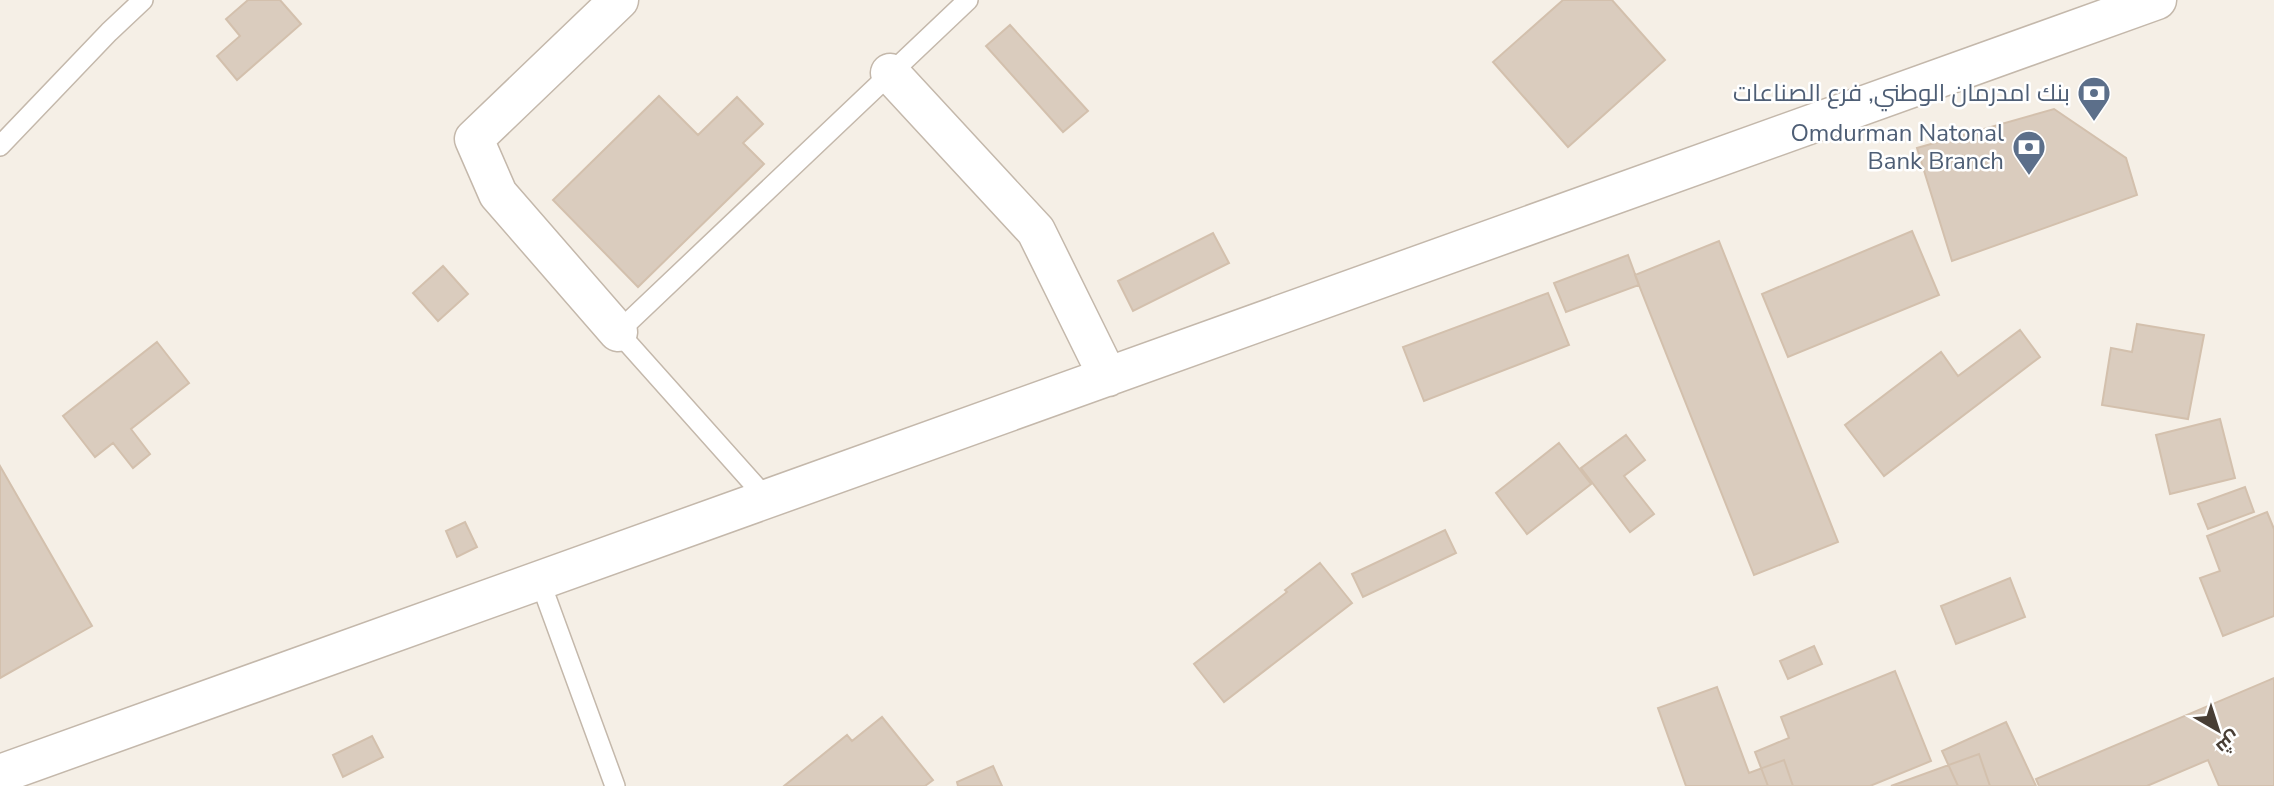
<svg xmlns="http://www.w3.org/2000/svg" width="2274" height="786" font-family="'Nunito Sans',Cairo,sans-serif">
  <style>
    .building { fill: #daccbe; stroke: #d3c0ad; stroke-width: 2 }
    .lines { fill: none; stroke-linecap: round; stroke-linejoin: round }
    .service-casing { stroke: #c4b8ab; stroke-width: 22 }
    .minor-casing { stroke: #c4b8ab; stroke-width: 41 }
    .service { stroke: #fff; stroke-width: 19 }
    .minor { stroke: #fff; stroke-width: 38 }
    .labels { text-anchor: middle; stroke-width: 5; stroke-linejoin: round; paint-order: stroke }
    .service-label { font-size: 24px; fill: #4e5e75; stroke: #fff; text-anchor: end }
  </style>
  <rect width="100%" height="100%" fill="#f5efe6"/>
  <!-- building -->
  <path class="building" d="M248,0h32l21,24 -64,56 -20,-24 23,-20 -14,-17z
    M1563,0h49l53,60 -97,87 -75,-85z
    M1010,25l78,86 -25,21 -77,-86z
    M659,96l39,39 39,-38 26,27 -20,19 21,21 -126,123 -85,-87z
    M2054,109l72,49 11,37 -185,66 -35,-113z
    M1912,231l27,64 -151,62 -26,-63z
    M1213,233l16,30 -96,48 -15,-30z
    M1719,241l119,301 -84,33 -119,-300z
    M1628,255l11,30 -73,27 -12,-29z
    M443,266l25,28 -30,27 -25,-28z
    M1548,293l21,52 -145,56 -21,-54z
    M2137,324l67,11 -16,84 -86,-14 9,-57 21,4z
    M2020,330l20,27 -156,119 -39,-51 96,-73 17,24z
    M157,342l32,41 -58,46 19,25 -17,14 -20,-25 -18,14 -32,-41z
    M2220,419l15,59 -65,16 -14,-59z
    M1626,435l19,25 -21,16 30,38 -24,18 -49,-64z
    M1559,443l32,41 -64,50 -31,-41z
    M0,466l92,160 -92,52z
    M2245,487l9,25 -46,17 -10,-25z
    M2267,512l7,17v87l-51,20 -23,-58 20,-7 -13,-35z
    M465,522l12,25 -20,10 -11,-26z
    M1445,530l11,23 -93,44 -11,-23z
    M1320,563l32,40 -128,99 -30,-38 93,-72 -2,-2z
    M2010,578l15,39 -69,27 -15,-38z
    M1814,646l8,18 -34,15 -8,-18z
    M1895,671l36,90 -61,25h-102l-13,-34 34,-14 -8,-21z
    M2274,678v108h-55l-11,-26 -61,26h-108l-3,-7z
    M1717,687l32,86 35,-13 9,26h-107l-28,-78z
    M882,717l51,63 -8,6h-141l63,-51 5,6z
    M2006,722l30,64h-78l-16,-35z
    M372,736l11,21 -40,20 -10,-22z
    M1979,754l11,32h-99z
    M993,766l9,20h-44l-1,-4z"/>
  <g class="lines">
    <defs>
      <path id="service" d="M0,146l109,-114 34,-32
        M767,499l-149,-167 350,-332
        M540,581l75,205"/>
      <path id="minor" d="M890,73l146,158 72,146
        M618,332l-120,-138 -24,-55 145,-139
        M0,774l2157,-774"/>
    </defs>
    <!-- service casing -->
    <use href="#service" class="service-casing"/>
    <!-- minor casing -->
    <use href="#minor" class="minor-casing"/>
    <!-- service -->
    <use href="#service" class="service"/>
    <!-- minor -->
    <use href="#minor" class="minor"/>
  </g>
  <!-- icons -->
  <defs>
    <symbol id="bank-pin" viewBox="-11 -11 22 30"><path d="M0 17L-7.5 6A9.5 9.5 0 1 1 7.5 6Z" fill="#5c6f8a" stroke="#fff"/><path d="M-6-4H6V4H-6ZM0-2.3a2.3 2.3 0 1 0 0 4.6a2.3 2.3 0 1 0 0-4.6Z" fill="#fff"/></symbol>
  </defs>
  <g fill-rule="evenodd">
    <use href="#bank-pin" x="2075" y="74" width="38" height="52"/>
    <use href="#bank-pin" x="2010" y="128" width="38" height="52"/>
  </g>
  <g class="labels">
    <!-- service labels -->
    <g class="service-label">
      <text x="2070" y="101">بنك امدرمان الوطني, فرع الصناعات</text>
      <text x="2004" y="141">Omdurman Natonal<tspan x="2004" dy="28">Bank Branch</tspan></text>
    </g>
  </g>
  <!-- north arrow -->
  <g transform="translate(2218 730) rotate(141)" stroke="#ffffff" stroke-width="5" paint-order="stroke">
  <path d="M0-5L12 26L0 18L-12 26Z" fill="#483e35"/>
  <text y="-10" font-size="19" font-weight="bold" text-anchor="middle" fill="#483e35">ش</text>
  </g>
</svg>
